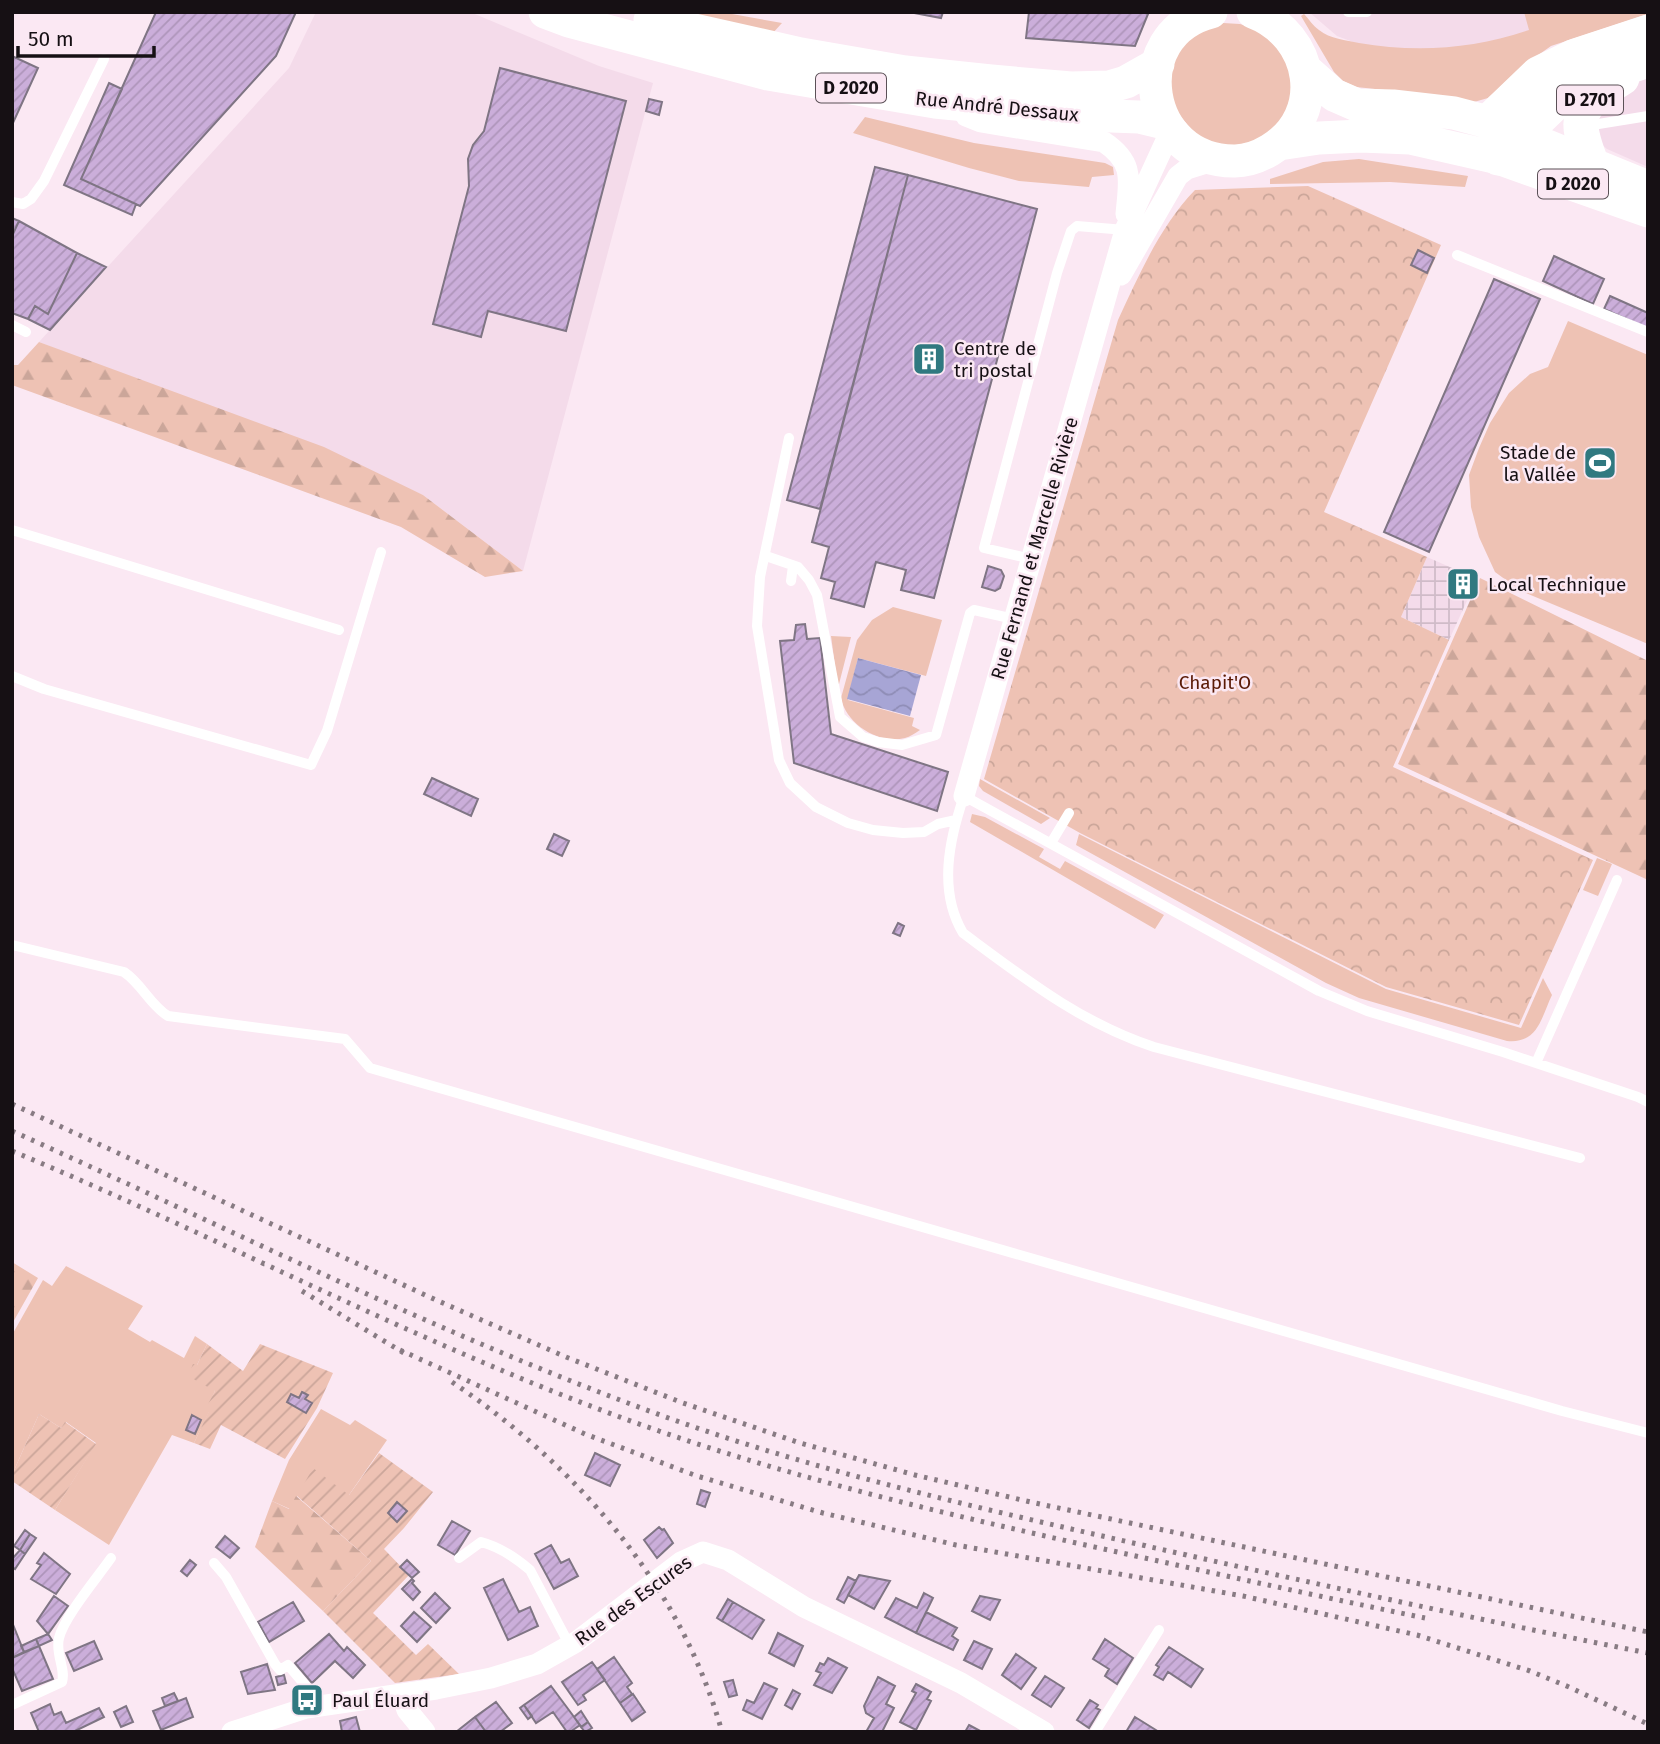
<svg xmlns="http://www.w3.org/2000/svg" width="1660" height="1744" font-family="'Fira Sans',sans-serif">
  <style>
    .built { fill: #f4dbea }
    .industrial { fill: url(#industrial-grid) }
    .grass { fill: #eec2b4 }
    .forest { fill: url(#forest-firs) }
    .park { fill: url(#park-crowns) }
    .garden { fill: url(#garden-furrows) }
    .water { fill: url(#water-waves) }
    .building { fill: url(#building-hatch); stroke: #7f7584; stroke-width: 2 }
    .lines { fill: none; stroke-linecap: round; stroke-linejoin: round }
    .service { stroke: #fff; stroke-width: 10 }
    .minor { stroke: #fff; stroke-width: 21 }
    .primary { stroke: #fff; stroke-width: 33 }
    .trunk { stroke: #fff; stroke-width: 35 }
    .rail { stroke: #887b83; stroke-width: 5; stroke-dasharray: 3.5 7; stroke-linecap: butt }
    .labels { text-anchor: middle; stroke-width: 5; stroke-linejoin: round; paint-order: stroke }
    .shield { fill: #fbe8f3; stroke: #5b5157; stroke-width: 2 }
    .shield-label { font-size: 18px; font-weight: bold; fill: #161014 }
    .street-label { font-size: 19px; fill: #161014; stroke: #fbe8f3 }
    .poi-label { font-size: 19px; fill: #161014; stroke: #fbe8f3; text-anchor: start }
    .park-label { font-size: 19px; fill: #5b1a06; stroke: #fbe8f3 }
  </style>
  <defs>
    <pattern id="industrial-grid" width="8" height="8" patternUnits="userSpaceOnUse" patternTransform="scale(1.75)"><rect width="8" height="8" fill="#f4dbea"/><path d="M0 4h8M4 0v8" fill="none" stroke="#d0bbc8"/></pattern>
    <pattern id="forest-firs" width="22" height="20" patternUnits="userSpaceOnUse" patternTransform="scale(1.75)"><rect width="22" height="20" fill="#eec2b4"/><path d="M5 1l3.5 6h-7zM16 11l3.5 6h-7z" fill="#cba69a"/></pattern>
    <pattern id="park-crowns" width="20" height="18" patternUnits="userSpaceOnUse" patternTransform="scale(1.75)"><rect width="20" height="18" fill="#eec2b4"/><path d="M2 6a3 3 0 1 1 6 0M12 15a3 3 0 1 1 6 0" fill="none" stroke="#cba69a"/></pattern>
    <pattern id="garden-furrows" width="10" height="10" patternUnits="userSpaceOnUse" patternTransform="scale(1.75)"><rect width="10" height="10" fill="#eec2b4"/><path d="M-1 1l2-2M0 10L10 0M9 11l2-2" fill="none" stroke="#cba69a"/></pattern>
    <pattern id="water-waves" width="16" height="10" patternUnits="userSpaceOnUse" patternTransform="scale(1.75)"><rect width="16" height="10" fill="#a7a5d5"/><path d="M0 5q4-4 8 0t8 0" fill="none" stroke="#8f8db6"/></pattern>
    <pattern id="building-hatch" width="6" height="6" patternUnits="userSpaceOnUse" patternTransform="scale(1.75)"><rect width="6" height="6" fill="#cbaeda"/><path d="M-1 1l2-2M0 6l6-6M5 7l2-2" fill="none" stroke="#ae95ba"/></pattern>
  </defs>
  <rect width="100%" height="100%" fill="#fbe8f3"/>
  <!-- built -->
  <path class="built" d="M316,12h154l129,54 54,17 -130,488 -100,-76 -384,-153 250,-274z
    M1309,12h290l-22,8 -104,27 -71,4 -41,-6 -24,-9z
    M1648,78v89l-41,-18 -14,-12 2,-33 19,-14z"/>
  <!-- industrial -->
  <path class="industrial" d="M1427,557l50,22 -28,61 -48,-23z"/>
  <!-- grass -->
  <path class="grass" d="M670,12h51l61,11 -10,11z
    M1524,12l124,2 -97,32 -28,20 -35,32 -14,4 -41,-7 -77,-8 -13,-6 -9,-9 -33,-56 3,-2c5,5 9,12 15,16 11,9 27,10 40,13 57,10 116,6 170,-13z
    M1223,23l17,1 17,5 15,9 19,29 1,35 -19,31 -32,16 -37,-5 -35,-41c1,-11 0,-23 1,-34 4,-24 32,-40 53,-46z
    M865,117l109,26 131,20 8,4 1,8 -22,2 -3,10 -70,-6 -50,-13 -116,-35z
    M1359,159l109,17 -3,11 -75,-5 -120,2v-5l53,-17z
    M1568,321l80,34v289l-127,-53 -26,-19 -16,-35 -8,-30 -2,-32 10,-27 11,-25 19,-30 21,-19 18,-7z
    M893,607l49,13 -16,56 -68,-18 -10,42 66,18 -2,8 8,4c-5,3 -10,7 -15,8 -26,7 -59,-14 -64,-40l16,-58 15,-20z
    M831,636l20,1 -13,51z
    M980,779l70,39 -9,6 -58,-33 -4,-5z
    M972,814l13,3 59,32 -5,8 21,12 5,-8 99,54 -9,14 -185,-107z
    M1079,834l307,155 135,39 22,-50 9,17c-11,23 -14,49 -45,46l-148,-43 -33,-15 -250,-138z
    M1597,858l15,6 -14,32 -15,-6z
    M66,1266l77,40 -15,23 22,13 2,-2 32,18 11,-22 12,8 -10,21 18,26 -8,17 3,2 -16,33 -22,-8 -63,110 -54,-35 41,-67 -30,-21 -5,6 -22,-14 -27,61v-140l31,-55 9,6z
    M321,1409l29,16 5,-5 32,20 -38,55 -52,1 -7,13 -18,-8 17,-41z"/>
  <!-- forest -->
  <path class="forest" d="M39,342l285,105 99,48 100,76 -38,6 -84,-50 -389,-142v-20h6z
    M1480,578l168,83v219l-250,-116z
    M12,1262l26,16 -26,46z
    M296,1496l75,65 -48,50 -68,-64 17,-46 17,8z"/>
  <!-- park -->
  <path class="park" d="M1308,186l133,59 -117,267 103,45 -26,60 48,23 -56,127 200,93 -74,165 -133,-38 -306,-154 -96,-54 134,-459c21,-45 42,-94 77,-130z"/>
  <!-- garden -->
  <path class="garden" d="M207,1344l36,27 17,-27 73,29 -16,35 -32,51 -64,-34 -11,24 -16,-6 15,-32 -3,-3 9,-17 -27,-15 5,-12 4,1z
    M39,1414l22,14 4,-6 31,22 -41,66 -43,-29v-6z
    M379,1453l54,39 -29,36 -20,21 25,26 -36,38 43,42 12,-11 31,30 -64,9 -72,-72 48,-50 -74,-65 16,-28 36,27z"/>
  <!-- water -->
  <path class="water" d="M858,658l63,17 -11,41 -63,-17z"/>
  <!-- building -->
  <path class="building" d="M156,12h140l-20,44 -136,150 -59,-27z
    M909,12h34l-2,6z
    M1029,12h114l5,2 -13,32 -109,-8z
    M12,56l26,12 -26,57z
    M500,68l126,33 -60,230 -78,-20 -7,26 -48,-13 36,-138 -1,-27 5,-14 11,-14z
    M109,83l13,6 -41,90 55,25 -4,11 -68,-30z
    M649,99l13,3 -3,13 -13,-4z
    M875,167l33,8 -88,334 -33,-9z
    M908,175l129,34 -103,389 -33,-8 5,-20 -30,-8 -12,45 -33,-9 4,-16 -14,-4 8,-31 -17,-5z
    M12,218l7,3 -7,15z
    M19,221l58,32 -29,61 -13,-8 -7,13 -16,-6v-77z
    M1418,250l16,8 -7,15 -16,-8z
    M77,253l29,14 -56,63 -22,-11 7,-13 13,8z
    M1554,256l50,23 -11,25 -50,-23z
    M1494,279l46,20 -111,253 -45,-20z
    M1610,296l38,17v16l-44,-20z
    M988,566l13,4 3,6 -4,12 -5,3 -13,-4z
    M1459,575l14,7 -6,12 -13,-7z
    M805,624l2,15 13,-1 11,96 117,38 -11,39 -143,-48 -14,-122 14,-1 2,-15z
    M432,778l46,21 -7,17 -47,-22z
    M554,834l15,7 -7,15 -15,-7z
    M898,923l6,3 -4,10 -7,-3z
    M302,1392l6,3 -3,4 7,4 -6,10 -19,-11 4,-8 8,4z
    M192,1415l9,5 -6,14 -9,-4z
    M595,1453l25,12 -10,21 -25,-11z
    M701,1490l9,3 -5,14 -8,-3z
    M397,1502l10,9 -10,11 -9,-9z
    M452,1521l18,10 -15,24 -17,-10z
    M659,1527l3,3 2,-1 9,14 -16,15 -13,-18z
    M25,1530l5,4 -10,16 -6,-4z
    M30,1534l6,4 -11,16 -5,-4z
    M225,1536l14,12 -9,10 -14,-11z
    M551,1545l10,18 8,-4 9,17 -24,13 -19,-35z
    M20,1550l5,4 -10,15 -3,-2v-8z
    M44,1553l26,21 -14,20 -25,-15 10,-14 -4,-2z
    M190,1560l6,5 -9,11 -6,-5z
    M407,1560l12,12 -7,6 -12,-11z
    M859,1575l31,6 -16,28 -26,-14z
    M848,1577l8,4 -12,22 -7,-4z
    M412,1579l2,2 -2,2 8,9 -7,8 -11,-11z
    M503,1579l16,33 11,-5 8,19 -30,14 -24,-52z
    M435,1593l15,15 -14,15 -15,-15z
    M924,1593l9,5 -17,35 -31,-16 11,-19 21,10z
    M54,1596l14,10 -20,28 -11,-13z
    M980,1596l20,4 -10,20 -18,-9z
    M728,1599l5,3 -11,19 -5,-3z
    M293,1602l11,19 -35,21 -11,-20z
    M733,1602l31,18 -12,19 -30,-18z
    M414,1612l17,15 -14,15 -16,-16z
    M926,1612l31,16 -5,8 6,4 -5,10 -37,-17z
    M12,1622l12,30 -12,6z
    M778,1633l25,13 -9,20 -25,-13z
    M48,1634l4,6 -13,6 -3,-7z
    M329,1634l15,17 3,-4 18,18 -12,13 -18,-17 -23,22 -17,-20z
    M36,1639l3,7 -15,6 -3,-6z
    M1105,1639l28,19 -16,26 -12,-8 4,-7 -16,-10z
    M94,1641l8,18 -28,12 -8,-18z
    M974,1641l18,8 -10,20 -18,-9z
    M39,1646l14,33 -31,12 -10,-23v-10z
    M1169,1647l34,22 -12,18 -23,-15 -5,8 -9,-5 5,-8 -3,-2z
    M1016,1654l20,14 -15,21 -19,-14z
    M614,1657l18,26 -5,4 5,7 -12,9 -23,-34z
    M828,1658l19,10 -15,25 -18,-8 7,-12 -5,-2 4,-8 4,2z
    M592,1662l13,18 -22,15 3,5 -8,5 -16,-23z
    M267,1664l8,26 -27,4 -7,-22z
    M284,1675l2,8 -8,2 -2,-8z
    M1045,1676l19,12 -13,19 -19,-12z
    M878,1677l17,9 -9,18 8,4 -12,24h-16l8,-14 -8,-5 -2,-7z
    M733,1680l4,15 -8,2 -5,-15z
    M764,1683l13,6 -15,30 -19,-9 4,-10 7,3z
    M916,1684l15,8 -4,7 4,2 -15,29 -16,-8 16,-29 -4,-2z
    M551,1686l29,39 -10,7h-3l-14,-20 -17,11 -12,-18z
    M793,1690l7,4 -8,15 -7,-4z
    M174,1693l4,8 -13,5 -3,-8z
    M633,1694l12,18 -13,9 -12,-18z
    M186,1698l7,19 -32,13 -8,-19z
    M1090,1700l8,5 -2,3 4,2 -11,18 -12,-8z
    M496,1702l16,21 -12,9h-14l-11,-15z
    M50,1704l4,11 7,-3 5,11 33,-15 5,9 -31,15h-34l-8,-19z
    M524,1705l8,11 -4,3 -8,-11z
    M126,1706l7,16 -12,5 -7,-15z
    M581,1711l7,11 -7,5 -7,-10z
    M356,1717l4,15h-18l-2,-11z
    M475,1717l11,15h-30z
    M1135,1717l24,15h-33z
    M588,1722l4,6 -7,4 -4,-5z
    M969,1725l13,7h-17z"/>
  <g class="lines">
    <!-- service -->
    <path class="service" d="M1348,12h19
      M1586,126l62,-10
      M12,202l11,2 8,-5 13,-18 60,-122
      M1457,255l191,77
      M12,325l14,7
      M789,438l-29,139 -3,49 22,134 11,23 26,24 32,16 25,7 30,3 21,-1 14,-8 18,-4
      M12,530l327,100
      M766,556l32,11 11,13 8,15 23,122 23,20 15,5 24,3 34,-10 34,-122 4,-3 40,9
      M1031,559l-47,-11 73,-275 14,-42 6,-5 48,4
      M791,581l2,-15
      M12,676l32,13 267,76 16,-34 54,-179
      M1051,843l18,-30
      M12,945l112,27c18,12 26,33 44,44l177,23 25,29 1192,343 86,22
      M1536,1063l81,-183
      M1580,1158l-426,-111c-73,-24 -129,-68 -191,-114 -25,-42 -14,-93 1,-137l355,195 48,20 136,41 135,45 10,5
      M459,1558l22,-16c19,5 34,15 49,28l40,76
      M214,1563l12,14 49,87 5,6 8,-5 29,34 2,8
      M12,1705l50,-23c4,-13 -7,-28 -3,-44 5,-21 38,-60 52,-80
      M1095,1732l64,-102"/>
    <!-- minor -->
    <path class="minor" d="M966,116l15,6 123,20c31,21 25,38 22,72
      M1121,275l57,-99 9,-7 29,-9
      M964,796l161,-566 45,-98
      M402,1695l5,15 18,22
      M232,1732l74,-24 130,-19 55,-11 46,-14 39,-22 105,-80 22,-10 25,8 76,47 157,76 83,49"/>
    <!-- primary -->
    <path class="primary" d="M545,12l24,9 199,53 167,28 121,12 83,3 25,6
      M1211,12c-87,22 -67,150 24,149 12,0 25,-5 35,-11 58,-35 44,-115 -17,-138
      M650,20l151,34 104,18 86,9 80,7 38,-1 17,-5 32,-18
      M1306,70l28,25 23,10 36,1 61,7 34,9 160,65
      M1279,144l40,-6 42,-2 49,2 88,20 150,53"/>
    <!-- trunk -->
    <path class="trunk" d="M1488,122l50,-48 37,-18 73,-24
      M1498,158l76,-73 74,-25
      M1592,165c-20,-50 -15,-59 30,-87"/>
    <!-- rail -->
    <path class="rail" d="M12,1104l424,196 130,57 117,46 117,40 115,32 120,28 613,129
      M12,1131c216,97 428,204 651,285 166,60 338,97 510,136 158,35 316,70 475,101
      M12,1151c217,90 425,203 647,280 136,47 274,80 413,111 118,26 235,52 353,76
      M302,1291l105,64
      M400,1350l185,84 112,42 126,37 133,32 287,51 174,39 113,36 39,16 79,37
      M452,1382c125,84 229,203 270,350"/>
  </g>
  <!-- icons -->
  <defs>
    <symbol id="building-square" viewBox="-11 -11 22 22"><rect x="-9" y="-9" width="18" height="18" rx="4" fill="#307980" stroke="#fbe8f3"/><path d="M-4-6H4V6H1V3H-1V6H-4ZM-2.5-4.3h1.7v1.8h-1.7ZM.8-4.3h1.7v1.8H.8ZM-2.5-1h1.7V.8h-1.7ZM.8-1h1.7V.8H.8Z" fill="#fff"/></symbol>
    <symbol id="stadium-square" viewBox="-11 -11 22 22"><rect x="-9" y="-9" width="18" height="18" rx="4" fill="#307980" stroke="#fbe8f3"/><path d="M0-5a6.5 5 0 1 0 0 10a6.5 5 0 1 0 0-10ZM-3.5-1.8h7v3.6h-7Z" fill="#fff"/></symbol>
    <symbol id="bus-square" viewBox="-11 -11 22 22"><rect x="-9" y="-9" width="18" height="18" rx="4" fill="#307980" stroke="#fbe8f3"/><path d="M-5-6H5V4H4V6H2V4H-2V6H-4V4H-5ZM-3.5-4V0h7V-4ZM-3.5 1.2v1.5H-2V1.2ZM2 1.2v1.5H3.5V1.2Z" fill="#fff"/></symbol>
  </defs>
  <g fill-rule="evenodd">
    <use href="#building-square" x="910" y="340" width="38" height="38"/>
    <use href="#stadium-square" x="1581" y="444" width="38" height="38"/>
    <use href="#building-square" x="1444" y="565" width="38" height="38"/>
    <use href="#bus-square" x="288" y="1681" width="38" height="38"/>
  </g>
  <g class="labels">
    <!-- shield labels -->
    <g class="shield">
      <rect x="816" y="73.5" width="70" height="29" rx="5"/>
      <rect x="1557" y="85.5" width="66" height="29" rx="5"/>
      <rect x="1538" y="169.5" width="70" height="29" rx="5"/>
    </g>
    <g class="shield-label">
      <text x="851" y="94">D 2020</text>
      <text x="1590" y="106">D 2701</text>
      <text x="1573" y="190">D 2020</text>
    </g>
    <!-- street labels -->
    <g class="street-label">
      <text transform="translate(997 106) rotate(6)" y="7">Rue André Dessaux</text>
      <text transform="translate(1034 548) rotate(-74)" y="7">Rue Fernand et Marcelle Rivière</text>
      <text transform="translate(633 1600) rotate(-36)" y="7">Rue des Escures</text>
    </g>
    <!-- poi labels -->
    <g class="poi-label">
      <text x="954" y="355">Centre de<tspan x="954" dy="22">tri postal</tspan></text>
      <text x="1576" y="459" text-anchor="end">Stade de<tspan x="1576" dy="22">la Vallée</tspan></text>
      <text x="1488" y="591">Local Technique</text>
      <text x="332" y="1707">Paul Éluard</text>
    </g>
    <!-- park labels -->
    <g class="park-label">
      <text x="1215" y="689">Chapit'O</text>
    </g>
  </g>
  <!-- border -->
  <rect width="1660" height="1744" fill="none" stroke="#161014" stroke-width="28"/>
  <!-- scale -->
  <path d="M18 46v10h136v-10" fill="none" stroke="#161014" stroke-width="3.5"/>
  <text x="28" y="46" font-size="21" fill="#161014" stroke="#fbe8f3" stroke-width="5" paint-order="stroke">50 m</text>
</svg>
